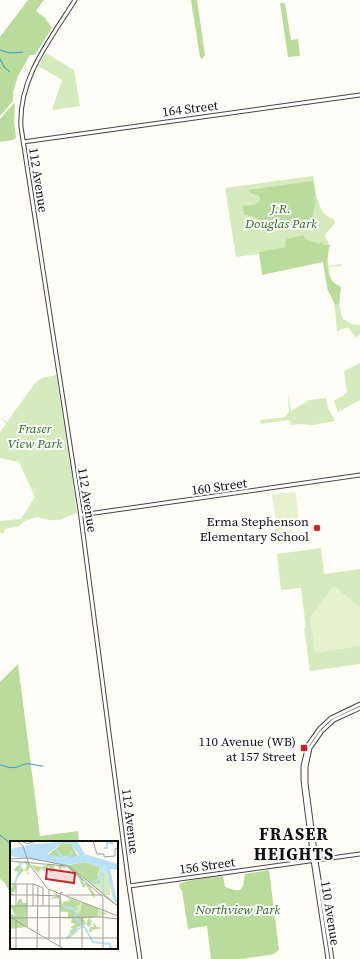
<svg xmlns="http://www.w3.org/2000/svg" width="360" height="959" font-family="'Source Serif 4',serif">
  <style>
    .green { fill: #d5ebbd }
    .forest { fill: #b9dc9c }
    .pitch { fill: #e6f2cf }
    .lines { fill: none; stroke-linecap: round; stroke-linejoin: round }
    .stream { stroke: #3f96cf; stroke-width: 1 }
    .minor-casing { stroke: #444; stroke-width: 5 }
    .minor { stroke: #fff; stroke-width: 3 }
    .poi-dot { fill: #c4262e; stroke: #fff; stroke-width: 1.5 }
    .labels { text-anchor: middle; stroke-width: 4; stroke-linejoin: round; paint-order: stroke }
    .street-label { font-size: 13px; fill: #111; stroke: #fff }
    .park-label { font-size: 13px; font-style: italic; fill: #2f6b1f; stroke: #fff }
    .poi-label { font-size: 13px; fill: #111; stroke: #fff; text-anchor: end }
    .district-label { font-size: 17px; font-weight: bold; letter-spacing: 1px; fill: #111; stroke: #fff }
    .inset-river { fill: none; stroke: #b9e0f7; stroke-width: 2 }
    .inset-road { fill: none; stroke: #a09f9a; stroke-width: 1 }
    .view { fill: #c4262e; fill-opacity: 0.15; stroke: #c4262e; stroke-width: 2 }
    .inset-edge { fill: none; stroke: #111; stroke-width: 2 }
  </style>
  <rect width="100%" height="100%" fill="#fffdf5"/>
  <!-- green -->
  <path class="green" d="M46,53l28,17 6,36 -28,4 10,-30 -24,-14z
    M313,176l4,23h1c2,10 6,17 16,20l1,4 -10,12 4,9 -2,13 1,9 13,-2v2l-12,1c1,13 2,14 12,20 -3,12 -2,21 2,32l9,5 8,1v9l-4,4 -8,-11 -11,4 -3,-30 -7,-12 -3,-20 3,-1 -3,-23 -88,12 -11,-69z
    M360,363v37l-22,12 -4,-11 13,-8 -3,-22z
    M56,375l11,69 1,2 9,67 -18,7h-11l-10,-3 -14,4 -5,5 -14,3 -1,4h-4v-12l21,-2 14,-22 -16,-35 -19,-4v-26l6,-8 -6,-7 7,5 28,-39 7,-5z
    M288,395l3,16 18,-11 17,-2 2,10 7,13 -22,4 -14,-1 -8,1 -1,-4 -2,-1 -27,4 -1,-4 25,-3 4,-5z
    M321,548l3,26 36,-5v95l-50,7 -6,-43h2l-5,-40 -20,2 -4,-36z"/>
  <!-- forest -->
  <path class="forest" d="M28,0h16l-8,11 9,7 7,10 -17,27h-5l-12,21 -5,16v9l-13,15v-79z
    M191,0h6l8,55 -3,4 -2,-2z
    M280,3h5l6,37 7,-1 2,17 -12,1z
    M14,103l1,2 -1,16 2,17 -3,2 -13,2v-23z
    M313,181l3,19 -4,19 -45,13 -6,-6 -1,-6 -9,-4 -7,-1 -1,-9 14,-2 3,-4 -1,-4 -8,-3 -3,-3z
    M303,235l2,4 14,5 3,-2 2,3h6c-3,10 -5,30 3,37 2,2 6,4 8,5l-2,17 -4,1 -7,-15 -5,-28 -61,13 -3,-23 27,-5 -1,-5 2,-3z
    M18,664l22,172 38,-5 1,11h-68v53l-6,-12 -5,-4v-197z
    M269,870l10,80 -5,4 -32,5h-31l-4,-33 -19,3 -6,-38 -3,-4 1,-4 23,-5 20,-2 2,11 9,3h6l3,-4 2,-12z"/>
  <!-- pitch -->
  <path class="pitch" d="M294,492l2,2 3,28 -14,7 -8,2 -5,-37z
    M292,530l1,12 -15,2 -1,-12z
    M332,587h3l25,20v39l-45,7 -5,-35z"/>
  <g class="lines">
    <!-- stream -->
    <path class="stream" d="M0,50l10,3 13,-1
      M0,59l5,9 5,4
      M0,765c6,1 10,4 17,2 4,-1 7,-4 13,-3 4,0 8,2 13,2
      M0,835l11,9"/>
    <defs>
      <path id="minor" d="M75,0c-24,39 -57,78 -54,127l59,383 49,376 11,73
        M23,142l337,-47
        M81,515l279,-40
        M129,886l231,-32
        M328,959l-15,-99 -10,-80v-14l5,-21 12,-17 11,-10 29,-14
        M332,959l-15,-92 -11,-84v-16l4,-19 12,-17 12,-11 26,-12"/>
    </defs>
    <!-- minor casing -->
    <use href="#minor" class="minor-casing"/>
    <!-- minor -->
    <use href="#minor" class="minor"/>
  </g>
  <!-- markers -->
  <g class="poi-dot">
    <circle cx="317" cy="528" r="4"/>
    <rect x="300" y="744" width="8" height="8" rx="2"/>
  </g>
  <g class="labels">
    <!-- street labels -->
    <g class="street-label">
      <text transform="translate(190 108) rotate(-7)" y="5">164 Street</text>
      <text transform="translate(39 180) rotate(81)" y="5">112 Avenue</text>
      <text transform="translate(219 486) rotate(-8)" y="5">160 Street</text>
      <text transform="translate(88 500) rotate(81)" y="5">112 Avenue</text>
      <text transform="translate(131 821) rotate(83)" y="5">112 Avenue</text>
      <text transform="translate(207 865) rotate(-8)" y="5">156 Street</text>
      <text transform="translate(331 913) rotate(81)" y="5">110 Avenue</text>
    </g>
    <!-- park labels -->
    <g class="park-label">
      <text x="281" y="213">J.R.<tspan x="281" dy="15">Douglas Park</tspan></text>
      <text x="35" y="433">Fraser<tspan x="35" dy="15">View Park</tspan></text>
      <text x="238" y="914">Northview Park</text>
    </g>
    <!-- poi labels -->
    <g class="poi-label">
      <text x="309" y="526">Erma Stephenson<tspan x="309" dy="15">Elementary School</tspan></text>
      <text x="296" y="746">110 Avenue (WB)<tspan x="296" dy="15">at 157 Street</tspan></text>
    </g>
    <!-- district labels -->
    <g class="district-label">
      <text x="294" y="840">FRASER<tspan x="294" dy="20">HEIGHTS</tspan></text>
    </g>
  </g>
  <!-- overview -->
  <g transform="translate(10 841)">
    <rect width="108" height="108" fill="#fffdf5"/>
    <path d="M58,24h28l8,4 6,13v13h-6zM59,58l8,2 30,12 -4,4h-20l-2,9 -6,1 -1,3 3,2 -9,6 2,-9 3,1 -2,-3 4,-4h-4l1,-4h-14l10,-2v-5h-7v-6z" fill="#d5ebbd"/>
    <path d="M52,2l9,1 7,12 -11,3 -19,-4zM5,20l8,2 -2,3 3,5 3,-5 -3,-5h4l2,6 -3,5 3,2h-3l-1,-4 -4,2 -6,9 -1,11h-4l3,3h-4v-5l8,-15v-3l-5,-2 7,-6zM74,21l16,5 -3,8 4,8 -9,1 -21,-17 13,13 -1,2 6,3 6,10 -1,3 -8,-13 -3,3 -4,-10 -12,-11 -6,1 -1,3 -2,-5 -5,-1 3,6 -6,1 -1,-6 -4,5 -4,-3 -3,5 -7,-8 11,2 7,-3 21,3 -1,-2zM42,50l8,5 3,10v-4l8,-1 -2,-3 10,4 1,2 -5,3 3,1 -2,3 2,3 2,-2v4l2,-14 17,7 -2,7 -8,3 3,2 -2,6h4l-1,-5 4,5 6,1 -11,2 -1,-3 1,5h-3l1,-6 -2,1 -2,-4 -1,2 -3,-3v-2h2l2,4 3,-7 -6,2 -1,-3 -1,9 -6,4 -4,-1v2l7,-2 -1,4 -10,8 -1,-3 5,-3v-7l6,-3 -6,-1 1,-6h-4v-5l-8,-1 -1,-13 -11,1 9,-3zM9,58h3v4h5l-1,24 -16,2v-15l5,1 -5,-9h6z" fill="#b9dc9c"/>
    <path d="M14,0l3,3 5,-3h1l2,3 42,-3 8,13 33,10v6l-8,-1 8,36 -5,-6 -5,-23 -4,-7 -20,-7 -18,3 -56,-9v-7l23,-5 -1,-2 -4,2h-2zM52,2l9,1 8,11 -12,4 -20,-5z" fill="#b9e0f7" fill-rule="evenodd"/>
    <path class="inset-river" d="M94,7h3v-5h6M46,8l6,8h7l3,-6M93,33v19M5,42l6,-19M82,43l6,-4 5,-11M53,66l10,1 3,4 -1,6 6,5M72,82l11,19 17,2 1,5M59,95l12,-9"/>
    <path class="inset-road" d="M7,0l6,5 6,18 19,25 70,27M12,0l5,3 8,-3M83,0l4,13h7v3l11,-1v-7l3,-1M0,18l19,-1 40,8 49,40M0,20l57,5 36,31v52M0,43h24l9,4v18M17,43v43M0,54h25M25,54l25,1M56,54h37l15,11M0,65h50M6,65v-22M23,65v-22M0,76l54,32M0,77l90,-1 18,2M6,79v29M0,97h108M39,98v-50M50,106v-50l1,-5 2,1M27,108l1,-62M72,108v-32"/>
    <path class="view" d="M37,28l28,4 -1,10 -28,-4z"/>
    <rect width="108" height="108" class="inset-edge"/>
  </g>
</svg>
